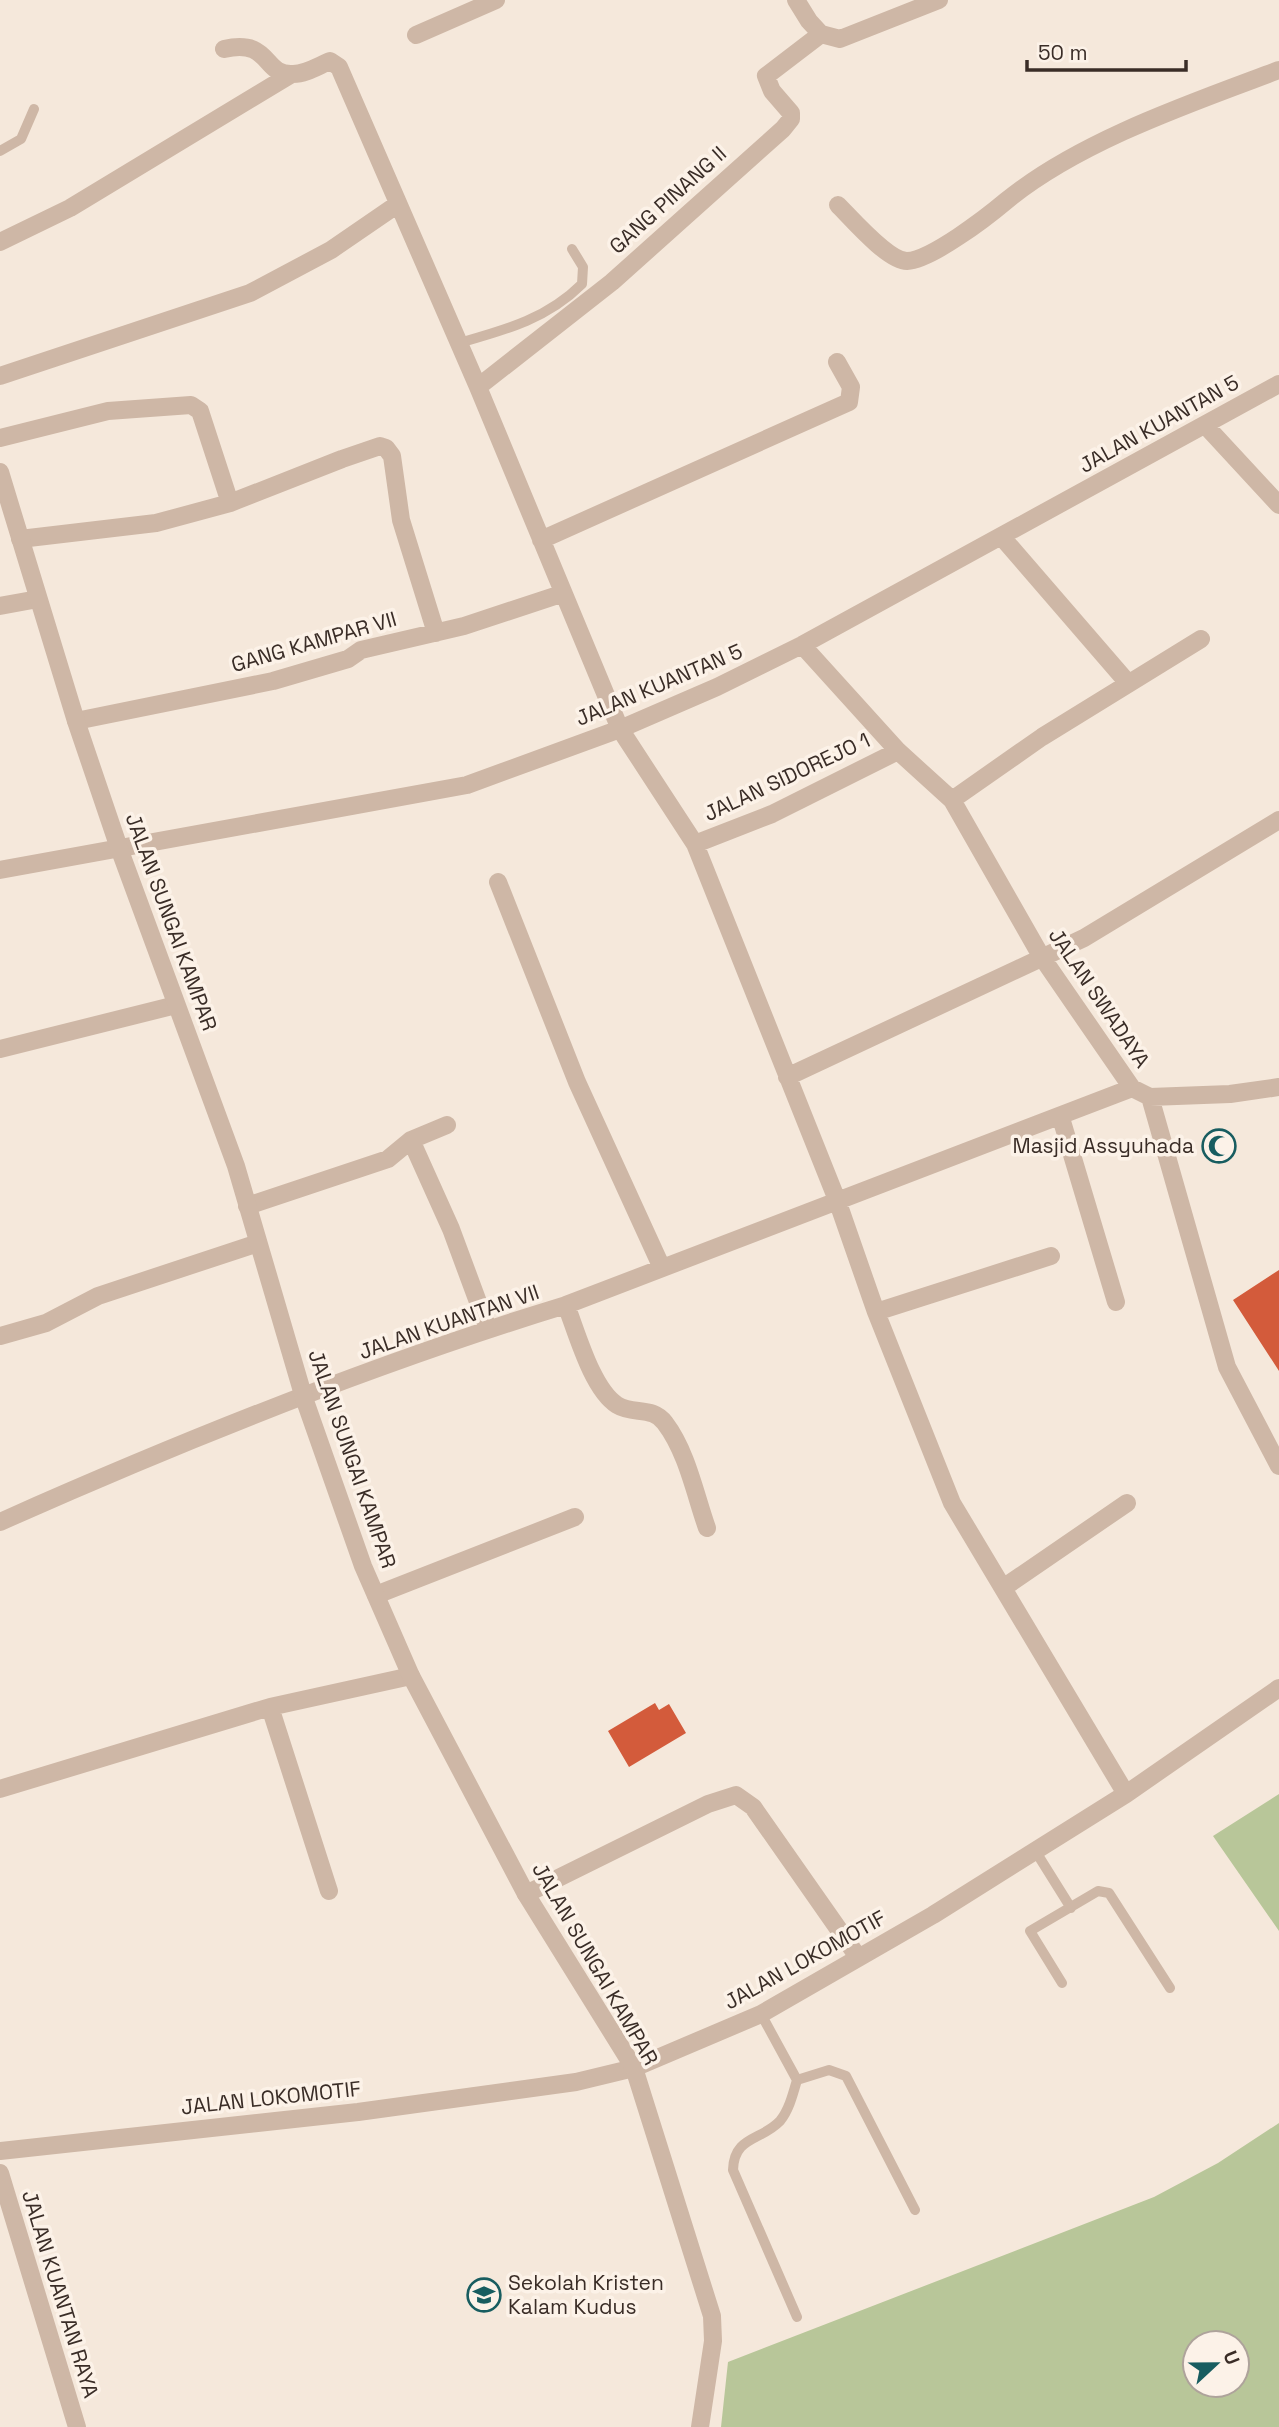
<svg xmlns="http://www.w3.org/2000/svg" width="1279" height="2427" font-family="'Space Grotesk',sans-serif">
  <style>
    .green { fill: #b8c699; fill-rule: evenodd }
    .building { fill: #d35b3b }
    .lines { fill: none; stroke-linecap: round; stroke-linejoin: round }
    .service { stroke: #ceb7a6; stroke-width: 10 }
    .minor { stroke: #ceb7a6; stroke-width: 18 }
    .tertiary { stroke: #ceb7a6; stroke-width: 18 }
    .labels { text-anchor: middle; stroke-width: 7; stroke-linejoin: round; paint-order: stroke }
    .street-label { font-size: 21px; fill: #3a2d27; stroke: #fcf2e8 }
    .poi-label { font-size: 21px; fill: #3a2d27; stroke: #fcf2e8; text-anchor: end }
  </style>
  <rect width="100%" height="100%" fill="#f5e8db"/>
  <!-- green -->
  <path class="green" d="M1279,1794v137l-66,-95z
    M1279,2123v304h-558l7,-65 426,-165 64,-34zM1237,2343v42h-42v-42z"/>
  <!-- building -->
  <path class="building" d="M1279,1270v101l-46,-71z
    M655,1703l4,7 10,-6 17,29 -57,34 -21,-36z"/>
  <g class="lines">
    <!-- service -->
    <path class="service" d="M0,151l21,-12 13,-30
      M459,343c46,-13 88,-24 123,-59l1,-17 -11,-18
      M1036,1852l35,56
      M1062,1983l-32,-52 68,-40 11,2 61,95
      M761,2014l36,66 32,-10 17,6 69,134
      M797,2080c-4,14 -8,30 -17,41 -19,20 -46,15 -47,49l64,147"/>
    <!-- minor -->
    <path class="minor" d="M796,0l13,21 12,13 19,5 99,-39
      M416,35l80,-35
      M224,49c48,-11 38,27 69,25 13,0 25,-8 37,-13l9,6 139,320 142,342 75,115 142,356 39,112 76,191 174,291
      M838,205c14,14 50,56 69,56 24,-1 80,-44 99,-60 73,-60 185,-98 273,-131
      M0,242l70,-34 220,-133
      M0,376l250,-83 81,-43 67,-46
      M478,387l134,-105 171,-153 8,-10v-6l-19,-22 -6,-15 55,-42
      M1205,425l74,80
      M0,438l108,-27 83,-6 9,6 30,92
      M1001,536l127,147
      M20,539l136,-16 74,-20 112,-44 38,-13 6,2 6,8 9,64 35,113
      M541,540l308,-138 2,-15 -14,-25
      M0,606l38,-7
      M802,645l96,106 54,49 89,156 91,132 18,9 77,270 52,99
      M76,721l197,-40 75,-22 13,-9 103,-24 97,-32
      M952,800l90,-63 159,-98
      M695,844l77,-30 126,-63
      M0,870l467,-85 153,-56 97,-42 85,-42 477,-261
      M498,882l79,200 85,186
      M0,1049l176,-44
      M787,1077l297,-139 195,-118
      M1150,1097l80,-3 49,-7
      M1061,1118l55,184
      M411,1140l40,89 37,100
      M247,1206l141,-47 23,-19 36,-15
      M566,1305c11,28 26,84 51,100 16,10 36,1 48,18 22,29 30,71 42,105
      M876,1312l175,-56
      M0,1336l46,-13 52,-27 160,-53
      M0,1522c184,-82 373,-158 566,-217l566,-217
      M1003,1588l124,-85
      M376,1595l199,-78
      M270,1707l59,184
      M0,1789l270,-82 141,-31
      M526,1894l182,-90 28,-9 17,12 105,150
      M0,2151l358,-39 218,-30 58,-14 127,-54 172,-99 193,-121 153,-106
      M0,2173l77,254"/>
    <!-- tertiary -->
    <path class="tertiary" d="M0,472l76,249 43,127 117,318 68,232 59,168 48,110 115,218 108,174 78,248 1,25 -13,86"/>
  </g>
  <!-- icons -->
  <defs>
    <symbol id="mosque-ring" viewBox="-11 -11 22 22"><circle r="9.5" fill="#fcf2e8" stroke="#185d60" stroke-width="1.5"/><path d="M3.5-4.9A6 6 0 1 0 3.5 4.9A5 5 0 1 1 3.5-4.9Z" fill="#185d60"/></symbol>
    <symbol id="school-ring" viewBox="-11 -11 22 22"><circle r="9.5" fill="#fcf2e8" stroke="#185d60" stroke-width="1.5"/><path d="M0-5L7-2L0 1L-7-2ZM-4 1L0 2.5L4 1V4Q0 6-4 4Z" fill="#185d60"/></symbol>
  </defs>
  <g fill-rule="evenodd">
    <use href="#mosque-ring" x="1200" y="1127" width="38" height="38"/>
    <use href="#school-ring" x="465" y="2276" width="38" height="38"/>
  </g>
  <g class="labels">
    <!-- street labels -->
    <g class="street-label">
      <text transform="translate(668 200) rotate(-42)" y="7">GANG PINANG II</text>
      <text transform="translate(1159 424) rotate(-29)" y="7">JALAN KUANTAN 5</text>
      <text transform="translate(314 642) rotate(-16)" y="7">GANG KAMPAR VII</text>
      <text transform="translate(659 685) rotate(-23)" y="7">JALAN KUANTAN 5</text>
      <text transform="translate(787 777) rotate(-25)" y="7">JALAN SIDOREJO 1</text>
      <text transform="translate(171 922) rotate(70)" y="7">JALAN SUNGAI KAMPAR</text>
      <text transform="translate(1099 998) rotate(56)" y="7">JALAN SWADAYA</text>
      <text transform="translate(449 1322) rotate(-19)" y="7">JALAN KUANTAN VII</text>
      <text transform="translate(352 1459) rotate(71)" y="7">JALAN SUNGAI KAMPAR</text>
      <text transform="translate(805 1960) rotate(-29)" y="7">JALAN LOKOMOTIF</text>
      <text transform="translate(595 1964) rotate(60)" y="7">JALAN SUNGAI KAMPAR</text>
      <text transform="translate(271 2098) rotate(-6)" y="7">JALAN LOKOMOTIF</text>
      <text transform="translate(60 2294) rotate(73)" y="7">JALAN KUANTAN RAYA</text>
    </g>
    <!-- poi labels -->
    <g class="poi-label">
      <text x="1194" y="1153">Masjid Assyuhada</text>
      <text x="508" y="2290" text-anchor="start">Sekolah Kristen<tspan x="508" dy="24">Kalam Kudus</tspan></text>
    </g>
  </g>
  <!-- north arrow -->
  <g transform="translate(1216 2364) rotate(68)"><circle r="33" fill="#fcf2e8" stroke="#aea39b" stroke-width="2"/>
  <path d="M0-5L12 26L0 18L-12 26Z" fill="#185d60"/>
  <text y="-10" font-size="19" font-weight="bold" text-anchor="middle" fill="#3a2d27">U</text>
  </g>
  <!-- scale -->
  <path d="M1027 60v10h159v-10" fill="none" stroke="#3a2d27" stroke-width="3.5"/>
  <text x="1038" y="60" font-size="21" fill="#3a2d27" stroke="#fcf2e8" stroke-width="5" paint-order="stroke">50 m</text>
</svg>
